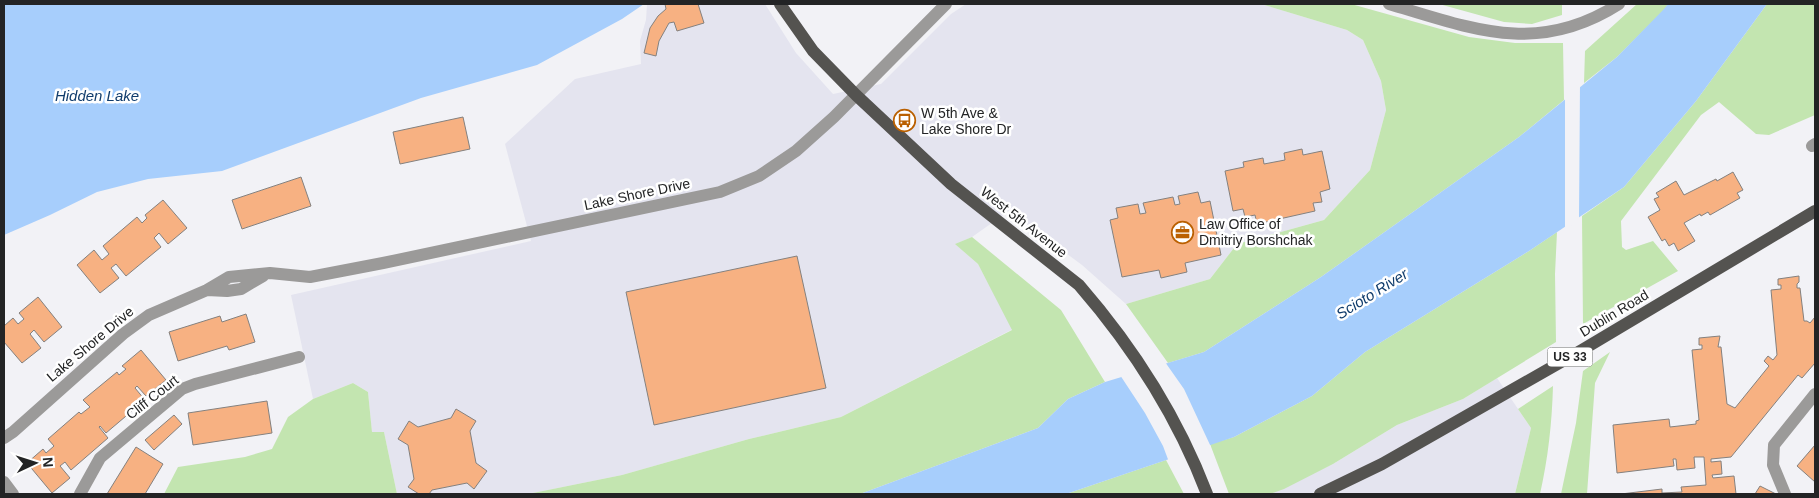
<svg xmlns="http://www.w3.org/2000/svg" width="1819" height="498" font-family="Helvetica,sans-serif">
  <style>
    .built { fill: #e4e4ef }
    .green { fill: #c3e5b0 }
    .water { fill: #a7cefc }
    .pier { fill: #f2f2f6 }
    .building { fill: #f7b182; stroke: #84817f }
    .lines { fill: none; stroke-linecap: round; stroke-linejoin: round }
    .minor { stroke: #9b9a99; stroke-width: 12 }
    .major { stroke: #545350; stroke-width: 12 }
    .labels { text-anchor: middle; stroke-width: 5; stroke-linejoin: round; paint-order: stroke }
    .shield { fill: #fff; stroke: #656666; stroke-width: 1 }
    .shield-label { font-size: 12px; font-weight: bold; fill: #232425 }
    .poi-label { font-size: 14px; fill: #232425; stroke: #fff; text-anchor: start }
    .street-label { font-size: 14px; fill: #232425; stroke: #fff }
    .water-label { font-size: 15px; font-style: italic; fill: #103c6c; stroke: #fff }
  </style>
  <rect width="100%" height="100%" fill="#f2f2f6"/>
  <!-- built -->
  <path class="built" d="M647,4h118l31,49 37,41 48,-10 70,-70 15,-10h295l86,26 16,10 18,41 5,29 -16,60 -46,50 -87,24 -27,35 -84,25 -44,-39 -73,-54 -37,26 -16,7 22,20 35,65 -172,88 -92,22 -127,36 -94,19h-131l-13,-62 -12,1 -4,-41 -15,-9 -40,16 -22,-104 240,-54 -26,-97 70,-65 66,-15 -1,-23 6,-21z
    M1497,378l34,50 -16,66h-245l63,-30 64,-39 66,-26z"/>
  <!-- green -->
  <path class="green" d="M1261,4h90l118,33 46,6h48l1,57 -45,37 -198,140 -117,75 -36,11 -42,-59 84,-25 27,-35 87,-24 46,-50 16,-60 -5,-29 -18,-41 -16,-10z
    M1439,4h123v11l-30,9 -28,-2z
    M1637,4h31l-3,5 -48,48 -33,26 1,-32z
    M1767,4h48v111l-46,20 -13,-1 -37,-32 -18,13 -80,106 1,26 4,3 27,-9 25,30 -95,53 -1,-108 42,-29 72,-86z
    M1557,232l-2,42 1,68 -93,57 -66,26 -64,39 -49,25 -14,5h-41l-19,-50 24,-7 78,-41 53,-44 164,-101z
    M972,237l89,73 44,72 -37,17 -30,29 -178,66h-332l94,-19 127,-36 92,-22 171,-87 -34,-66 -23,-20z
    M1610,352l-15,31 -8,111h-26l15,-71 7,-52z
    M353,383l15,9 4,40h12l13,62h-233l14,-27 67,-10 27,-8 16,-32 25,-18z
    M1553,386c-1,37 -5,73 -13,108h-25l16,-66 -13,-19z
    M1166,460l18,34h-118z"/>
  <!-- water -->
  <path class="water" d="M4,4h640l-22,15 -85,46 -116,33 -199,73 -74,8 -51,13 -47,23 -46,20z
    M1668,4h99l-71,97 -72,86 -95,64 -164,101 -53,44 -78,41 -168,57h-206l178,-66 30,-29 37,-17 99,-30 117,-75 198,-140 98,-80 47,-48z"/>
  <!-- pier -->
  <path class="pier" d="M1580,83l-1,137 -14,10v-135z
    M1165,362l19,27 27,58 -42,15 -6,-16 -18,-33 -25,-38z"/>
  <!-- building -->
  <path class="building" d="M665,4h33l6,19 -27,8 -3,-9 -5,1 -10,18 -3,15 -12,-3 6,-25 8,-12 8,-7z
    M463,117l7,32 -70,15 -7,-32z
    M1302,149l1,6 19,-4 8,38 -10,3 2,10 -9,1 2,8 -58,13 -2,-9 -10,2 -2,-8 -10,2 -8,-40 19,-4 -1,-5 20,-4 1,6 21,-4 -1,-7z
    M1733,172l10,18 -6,3 3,5 -30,17 -2,-3 -7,4 -1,-2 -16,9 11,18 -17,10 -4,-8 -5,3 -4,-7 -3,2 -14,-24 12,-7 -6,-11 5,-2 -3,-4 20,-12 8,14 32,-16 1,2z
    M301,177l10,29 -69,23 -10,-29z
    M1198,192l3,11 9,-2 11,54 -36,8 2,9 -26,6 -2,-8 -37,7 -12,-57 8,-2 -2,-10 22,-4 2,10 6,-1 -3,-10 30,-6 2,8 5,-1 -2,-8z
    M163,200l24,28 -19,16 -9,-11 -5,5 7,9 -35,29 -10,-12 -5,4 8,10 -19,15 -23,-28 17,-15 8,10 7,-6 -6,-8 34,-29 5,6 5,-5 -2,-3z
    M797,256l29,132 -172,37 -28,-133z
    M1799,276v6l-2,2v4h3l4,33h3l3,2 5,-6v46l-13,15 -4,-3 -67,82 -20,2v3l10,-1 1,13 -10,1 1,3 21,-2 2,18h-115l41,-5v4l20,-1 -1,-5 25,-2 -2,-28h-10l1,11 -18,2 -1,-11h-3l1,7 -57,7 -4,-48 56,-6 1,8 26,-3v-3l3,-1 -7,-70 10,-1v-4h-3v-7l21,-2 -2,11h3l6,57 8,4 34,-42 -5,-5 4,-5 5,4 4,-5 -6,-65 10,-1v-4h-3v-6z
    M38,297l24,30 -18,15 -10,-12 -4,4 11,14 -19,15 -18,-21v-16l9,-8 5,6 6,-5 -5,-6z
    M246,314l9,28 -26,8 -2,-4 -49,15 -9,-29 51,-16 2,6z
    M141,350l25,30 -20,16 -9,-10 -2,2 10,12 -39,33 -6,-7 -1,1 9,11 -37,32 -6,-8 -5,4 10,12 -18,15 -25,-30 16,-14 3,4 8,-7 -6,-7 31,-27 2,2 9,-7 -7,-7 34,-28 2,3 7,-6 -4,-3z
    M267,401l5,32 -79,12 -5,-32z
    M456,409l20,12 -6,10 6,32 11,8 -13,18 -7,-6 -35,7 -3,4h-10l-11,-7 6,-8 -6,-34 -10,-6 11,-18 9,6 33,-9z
    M174,415l8,9 -28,26 -9,-10z
    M1815,445v37l-18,-16z
    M136,447l27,17 -18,30h-38z
    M1760,486l16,8h-21z"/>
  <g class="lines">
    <!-- minor -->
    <path class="minor" d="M1389,4c84,25 149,52 230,0
      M1812,146l3,-2
      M207,290l20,1 14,-2 22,-13
      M4,438l9,-6 110,-98 26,-19 58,-25 22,-13 41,-4 40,4 73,-14 337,-71 39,-16 37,-25 38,-34 112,-113
      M4,482l9,12
      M80,494l20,-36 82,-69 13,-5 104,-27
      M1785,494l-12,-29 1,-20 41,-51"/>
    <!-- major -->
    <path class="major" d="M780,4l33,47 43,44 95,89 128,101c53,61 99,133 128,209
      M1320,494l62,-30 200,-114 233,-139"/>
  </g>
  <!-- icons -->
  <defs>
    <symbol id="bus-ring" viewBox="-11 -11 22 22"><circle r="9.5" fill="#fff" stroke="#ba6001" stroke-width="1.5"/><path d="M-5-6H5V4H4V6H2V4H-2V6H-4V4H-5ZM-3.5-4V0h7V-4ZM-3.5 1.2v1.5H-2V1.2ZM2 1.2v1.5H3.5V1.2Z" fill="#ba6001"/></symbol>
    <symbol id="office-ring" viewBox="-11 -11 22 22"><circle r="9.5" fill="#fff" stroke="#ba6001" stroke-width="1.5"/><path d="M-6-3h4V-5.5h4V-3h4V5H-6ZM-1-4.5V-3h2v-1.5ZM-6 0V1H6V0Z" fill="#ba6001"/></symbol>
  </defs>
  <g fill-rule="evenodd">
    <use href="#bus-ring" x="892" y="108" width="25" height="25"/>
    <use href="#office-ring" x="1170" y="220" width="25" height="25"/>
  </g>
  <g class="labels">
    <!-- shield labels -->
    <rect class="shield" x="1547.5" y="347.5" width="45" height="19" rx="4"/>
    <g class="shield-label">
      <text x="1570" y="361">US 33</text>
    </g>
    <!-- poi labels -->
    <g class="poi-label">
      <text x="921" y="118">W 5th Ave &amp;<tspan x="921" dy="16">Lake Shore Dr</tspan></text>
      <text x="1199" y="229">Law Office of<tspan x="1199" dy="16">Dmitriy Borshchak</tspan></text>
    </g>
    <!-- street labels -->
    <g class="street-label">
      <text transform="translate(637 194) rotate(-12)" y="5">Lake Shore Drive</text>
      <text transform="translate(1024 222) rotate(38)" y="5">West 5th Avenue</text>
      <text transform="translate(1614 313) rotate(-31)" y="5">Dublin Road</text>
      <text transform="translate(90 344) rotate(-40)" y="5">Lake Shore Drive</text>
      <text transform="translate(152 397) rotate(-38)" y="5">Cliff Court</text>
    </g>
    <!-- water labels -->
    <g class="water-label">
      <text x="97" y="101">Hidden Lake</text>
      <text transform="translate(1372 294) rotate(-32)" y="5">Scioto River</text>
    </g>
  </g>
  <!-- border -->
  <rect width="1819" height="498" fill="none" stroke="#232425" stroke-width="10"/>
  <!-- north arrow -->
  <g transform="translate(35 463) rotate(86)" stroke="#ffffff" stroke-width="4" paint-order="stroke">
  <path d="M0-4L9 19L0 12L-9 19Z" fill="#232425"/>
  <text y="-8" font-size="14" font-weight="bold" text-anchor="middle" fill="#232425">N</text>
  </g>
</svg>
